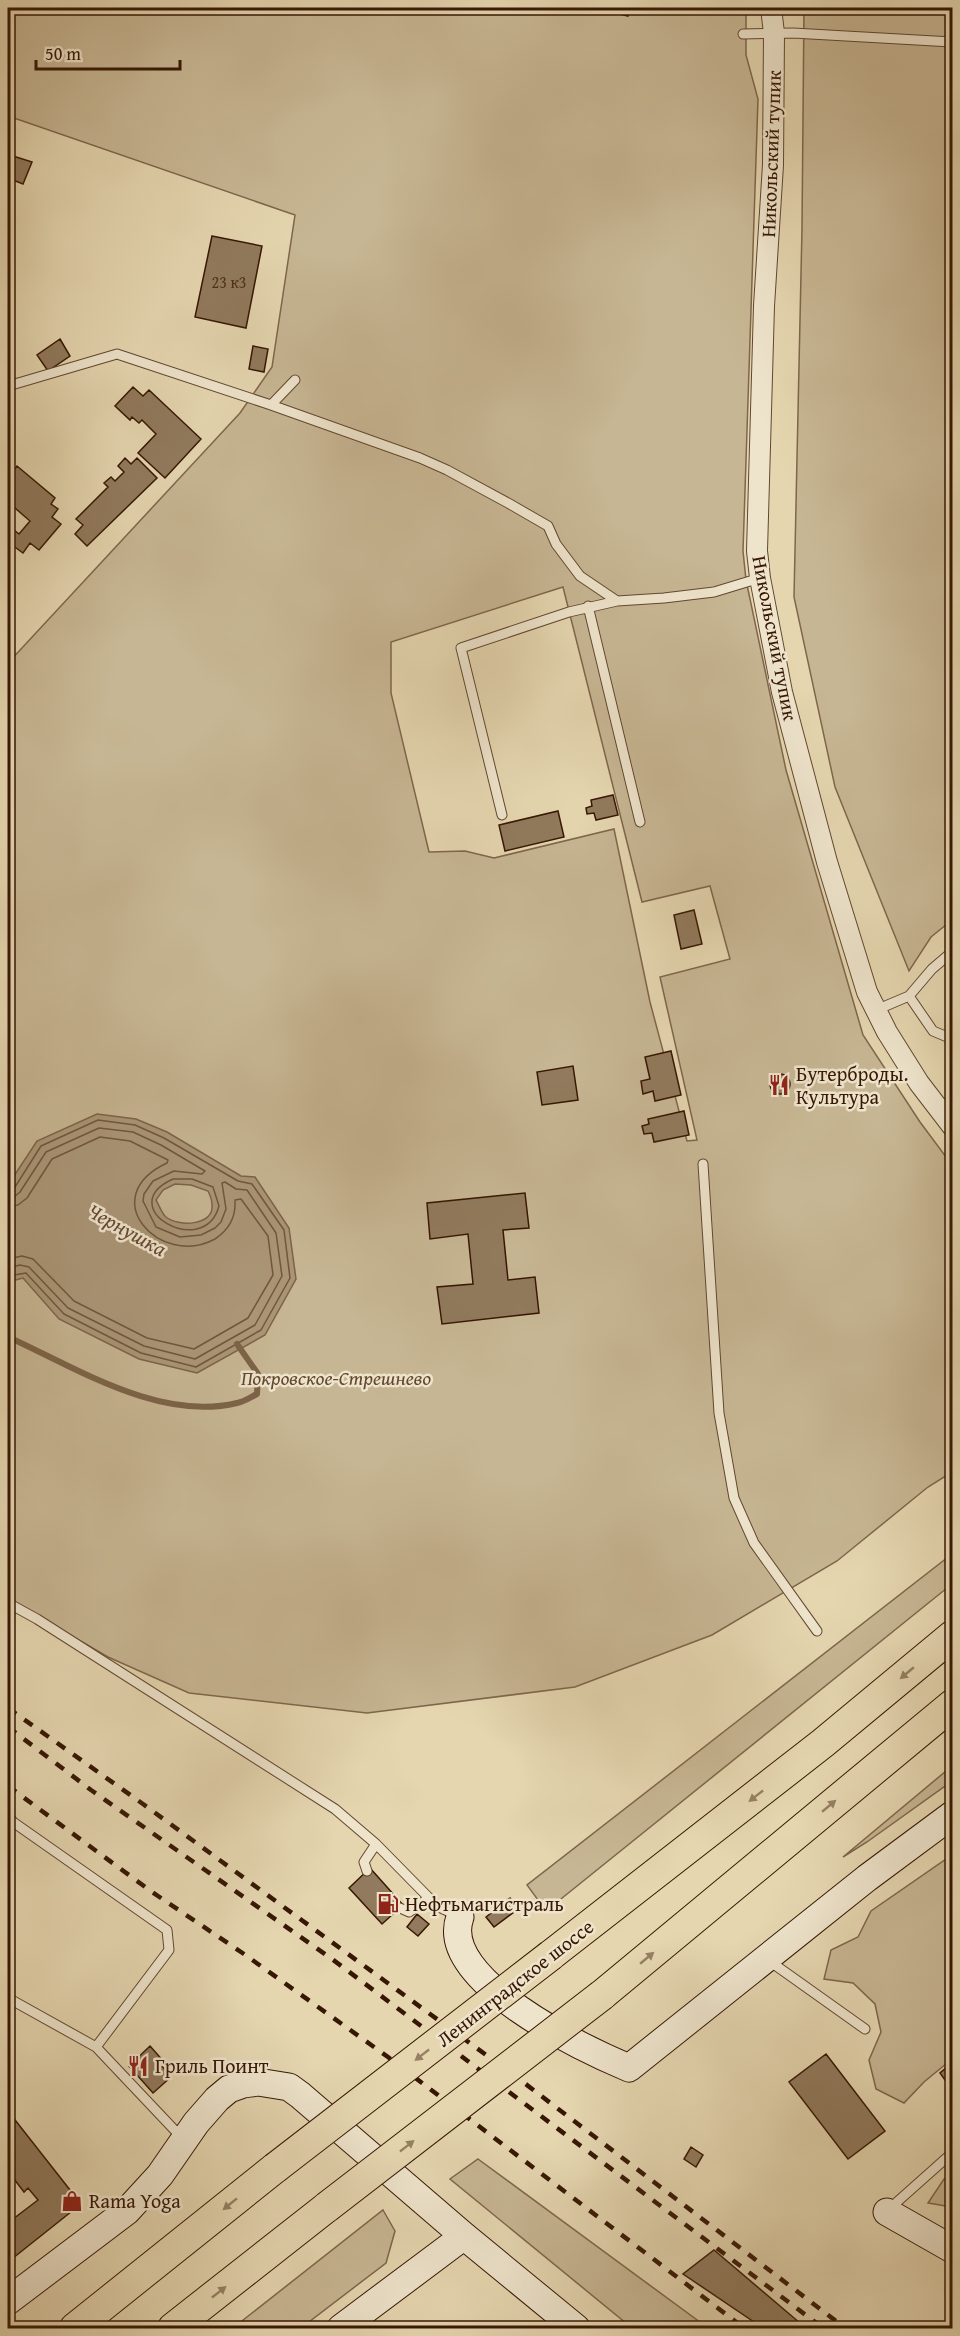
<svg xmlns="http://www.w3.org/2000/svg" width="960" height="2336" font-family="'Gentium Book Plus',serif">
  <style>
    .green { fill: #c7b693; stroke: #7f664c; stroke-width: 1.5; fill-rule: evenodd }
    .water { fill: #aa9576; stroke: #7c6348; stroke-width: 1.5; fill-rule: evenodd }
    .lines { fill: none; stroke-linecap: round; stroke-linejoin: round }
    .shore { stroke: #70563d; stroke-width: 1.5 }
    .stream { stroke: #7c6348; stroke-width: 6 }
    .building { fill: #917a5d; stroke: #371704; stroke-width: 1.5 }
    .lane-casing { stroke: #62472f; stroke-width: 11 }
    .street-casing { stroke: #62472f; stroke-width: 22 }
    .secondary-casing { stroke: #371704; stroke-width: 29 }
    .primary-casing { stroke: #371704; stroke-width: 32 }
    .lane { stroke: #eee4cc; stroke-width: 9 }
    .street { stroke: #eee4cc; stroke-width: 20 }
    .secondary { stroke: #eee4cc; stroke-width: 27 }
    .primary { stroke: #e5d6b0; stroke-width: 30 }
    .rail { stroke: #371704; stroke-width: 4.5; stroke-dasharray: 10 10; stroke-linecap: butt }
    .primary-bridge-casing { stroke: #371704; stroke-width: 32; stroke-linecap: butt }
    .primary-bridge { stroke: #e5d6b0; stroke-width: 30 }
    .oneway { fill: #978063 }
    .labels { text-anchor: middle; stroke-width: 5; stroke-linejoin: round; paint-order: stroke }
    .number-label { font-size: 16px; fill: #4e301a }
    .street-label { font-size: 20px; fill: #371704; stroke: #eee4cc }
    .poi-label { font-size: 20px; fill: #371704; stroke: #eee4cc; text-anchor: start }
    .park-label { font-size: 20px; font-style: italic; fill: #62472f; stroke: #eee4cc }
    .water-label { font-size: 21px; font-style: italic; fill: #654932; stroke: #eee4cc }
  </style>
  <rect width="100%" height="100%" fill="#e5d6b0"/>
  <filter id="stains"><feTurbulence type="fractalNoise" baseFrequency=".00333" numOctaves="4"/><feColorMatrix values="0 0 0 0 .2 0 0 0 0 .09 0 0 0 0 .02 0 0 0 .5 -.17"/></filter>
  <radialGradient id="worn" r=".72"><stop offset=".6" stop-color="#630" stop-opacity="0"/><stop offset="1" stop-color="#630" stop-opacity=".3"/></radialGradient>
  <!-- green -->
  <path class="green" d="M8,8h738v47l12,44 -15,452 3,29 40,190 77,265 57,87 32,43v307l-24,15 -91,74 -125,74 -137,52 -208,26 -178,-20 -81,-36 -100,-58v-936l232,-250 32,-46 23,-152 -287,-99zM563,587l79,315 68,-16 20,73 -70,18 37,163 -10,1 -37,-139 -36,-173 -120,29 -29,-7 -36,1 -38,-159v-51z
    M804,8h148v912l-21,17 -22,34 -74,-184 -41,-190 8,-369z
    M952,1554v30l-406,327 -19,-26z
    M952,1766v15l-85,61 -24,15z
    M952,1855v204l-28,23 -20,21 -28,-14 -7,-29 12,-28 -6,-28 -22,-21 -29,-4 7,-29 27,-13 13,-26z
    M478,2159l230,169h-76l-182,-149z
    M952,2173v34l-24,-4 16,-24z
    M383,2210l12,21 -9,32 -85,65h-68z"/>
  <!-- water -->
  <path class="water" d="M97,1114l39,5 31,13 74,44 14,1 34,51 7,51 -31,56 -68,38 -58,-14 -80,-40 -36,-41 -15,4v-97l29,-44zM175,1184l16,1 17,6c2,4 4,9 4,14 2,21 -34,22 -46,12 -4,-3 -7,-12 -10,-17l7,-10z"/>
  <g class="lines">
    <!-- shore -->
    <path class="shore" d="M173,1179h19l21,8 6,19c-15,55 -108,1 -46,-27z
      M8,1190l7,-3 26,-41 57,-26 37,5 29,13 74,43 14,3 32,46 6,48 -29,52 -65,37 -55,-14 -77,-39 -38,-41 -18,3
      M8,1197h6l6,-5 26,-40 53,-24 34,4 28,13 44,26 -3,3 -28,-3 -21,10 -9,13 -1,7 13,26 24,10 21,-2 14,-7 6,-6 5,-13 -4,-26 3,-1 11,7 11,1 29,43 6,43 -27,49 -60,34 -51,-13 -76,-38 -39,-41 -9,-2 -12,3
      M8,1206l10,-1 9,-7 25,-39 48,-22 30,4 38,19 -1,3c-73,34 -7,106 48,76 14,-9 21,-23 20,-39l6,-1 27,37 5,39 -25,43 -54,31 -47,-11 -73,-37 -41,-42 -11,-3 -14,3"/>
    <!-- stream -->
    <path class="stream" d="M8,1337c67,30 151,85 229,66 7,-1 14,-6 20,-9l1,-20 -21,-30"/>
  </g>
  <!-- building -->
  <path class="building" d="M595,8h35l-2,8z
    M13,156l19,6 -9,22 -15,-6v-9z
    M212,236l50,10 -16,82 -51,-11z
    M60,339l10,17 -22,15 -11,-16z
    M253,346l15,3 -4,23 -15,-3z
    M133,387l10,9 6,-6 52,49 -36,39 -27,-25 18,-19 -14,-14 -3,3 -7,-6 -2,3 -15,-14z
    M125,458l6,6 6,-6 20,20 -70,68 -12,-12 8,-9 -7,-6 32,-32 -4,-4 7,-6 4,4 9,-9 -6,-6z
    M17,466l38,32 -4,6 7,5 -6,8 9,7 -22,26 -9,-7 -7,10 -15,-11 1,-16 10,8 11,-13 -22,-19v-25z
    M613,795l5,20 -22,5 -2,-7 -7,1 -1,-6 6,-2 -1,-6z
    M558,811l6,26 -59,14 -6,-26z
    M694,910l8,34 -21,5 -7,-34z
    M671,1051l10,44 -26,6 -2,-10 -10,3 -2,-13 9,-2 -5,-22z
    M573,1066l5,34 -36,5 -5,-33z
    M770 1084a10 10 0 1 1 20 0a10 10 0 1 1-20 0Z
    M684,1111l5,24 -35,7 -2,-9 -8,1 -2,-8 7,-2 -1,-5z
    M525,1193l4,35 -26,2 5,50 27,-3 4,36 -97,11 -5,-37 36,-3 -5,-50 -38,5 -3,-36z
    M370,1868l33,37 -21,19 -33,-36z
    M510,1898l8,11 -24,18 -8,-10z
    M417,1914l12,10 -11,12 -11,-9z
    M150,2046l15,17 -3,3 9,11 -18,16 -24,-27z
    M826,2054l59,77 -37,28 -59,-77z
    M952,2063v27l-12,-17z
    M8,2111l73,93 -73,58v-49l5,6 25,-19 -10,-12 -4,4 -16,-21z
    M691,2147l12,8 -7,12 -12,-8z
    M714,2250l86,73 -4,5h-33l-80,-54z"/>
  <g class="lines">
    <defs>
      <path id="lane" d="M743,34l50,-1 159,9
        M8,386l109,-32 154,51 24,-25
        M271,405l149,53 27,12 61,33 40,23 8,18 24,32 37,25 47,-3 50,-6 46,-14
        M588,606l52,216
        M502,815l-41,-167 108,-36 48,-11
        M952,952l-20,17 -23,27 24,35 19,8
        M876,1010l33,-14
        M940,1109l12,-10
        M703,1164l16,249 15,85 20,45 63,88
        M8,1603l29,16 298,190 41,35 61,62 21,10
        M8,1815l5,7 154,108 2,20 -73,97
        M367,1871l-3,-9 12,-18
        M400,1908l9,4 20,-14
        M768,1960l97,69
        M8,1998l88,49 87,92
        M888,2210l64,-57"/>
      <path id="street" d="M771,8l3,25 -1,132 -9,141 -7,245 3,27 22,114 45,170 40,130 20,40 32,51 33,43"/>
      <path id="secondary" d="M460,1917c-23,63 124,132 169,151l238,-190 85,-63
        M887,2212l65,37
        M8,2301l119,-90 33,-36 36,-52 21,-24 12,-10 14,-5 15,-2 31,5 11,8 164,141 112,92
        M341,2328l123,-92"/>
      <path id="primary" d="M551,1955l272,-212 129,-107
        M602,1995l350,-290
        M75,2328l200,-160
        M173,2328l154,-121"/>
    </defs>
    <!-- lane casing -->
    <use href="#lane" class="lane-casing"/>
    <!-- street casing -->
    <use href="#street" class="street-casing"/>
    <!-- secondary casing -->
    <use href="#secondary" class="secondary-casing"/>
    <!-- primary casing -->
    <use href="#primary" class="primary-casing"/>
    <!-- lane -->
    <use href="#lane" class="lane"/>
    <!-- street -->
    <use href="#street" class="street"/>
    <!-- secondary -->
    <use href="#secondary" class="secondary"/>
    <!-- primary -->
    <use href="#primary" class="primary"/>
    <!-- rail -->
    <path class="rail" d="M8,1708l135,96 380,278 322,246
      M8,1727l83,63 241,169 491,369
      M8,1786l144,106 92,62 144,103 356,271"/>
    <defs>
      <path id="primary-bridge" d="M275,2168l276,-213
        M327,2207l275,-212"/>
    </defs>
    <!-- primary-bridge casing -->
    <use href="#primary-bridge" class="primary-bridge-casing"/>
    <!-- primary-bridge -->
    <use href="#primary-bridge" class="primary-bridge"/>
  </g>
  <!-- one-way arrows -->
  <defs><path id="oneway-solid" d="M-6-.8H1V-3.2L6.5 0L1 3.2V.8H-6Z" transform="scale(1.5)"/></defs>
  <g class="oneway">
    <use href="#oneway-solid" transform="translate(907 1673) rotate(140)"/>
    <use href="#oneway-solid" transform="translate(756 1796) rotate(142)"/>
    <use href="#oneway-solid" transform="translate(829 1806) rotate(-40)"/>
    <use href="#oneway-solid" transform="translate(647 1958) rotate(-40)"/>
    <use href="#oneway-solid" transform="translate(422 2055) rotate(142)"/>
    <use href="#oneway-solid" transform="translate(407 2146) rotate(-38)"/>
    <use href="#oneway-solid" transform="translate(230 2204) rotate(141)"/>
    <use href="#oneway-solid" transform="translate(219 2292) rotate(-38)"/>
  </g>
  <!-- icons -->
  <defs>
    <symbol id="restaurant-bare" viewBox="-9 -9 18 18"><path d="M-5-6h1v4h1v-4h1v4h1v-4h1v5L-1.5 .5V6h-2V.5L-5-1ZM5-6V6H3V1.5H1.5Q1.5-4 5-6Z" fill="#8f2418" stroke="#eee4cc" stroke-width="2.5" paint-order="stroke"/></symbol>
    <symbol id="fuel-bare" viewBox="-9 -9 18 18"><path d="M-5.5-6h7V0h2V4h1.3V-2.5L3-4.5l.8-.8L6-3V5H2.5V1h-1V6h-7ZM-4.2-4.7v3.2H.2V-4.7Z" fill="#8f2418" stroke="#eee4cc" stroke-width="2.5" paint-order="stroke"/></symbol>
    <symbol id="shop-bare" viewBox="-9 -9 18 18"><path d="M-5-2.5h2.3a2.7 3.5 0 0 1 5.4 0H5L5.5 6h-11ZM-1.5-2.5h3a1.5 2.3 0 0 0-3 0Z" fill="#8f2418" stroke="#eee4cc" stroke-width="2.5" paint-order="stroke"/></symbol>
  </defs>
  <g fill-rule="evenodd">
    <use href="#restaurant-bare" x="764" y="1070" width="30" height="30"/>
    <use href="#fuel-bare" x="373" y="1889" width="30" height="30"/>
    <use href="#restaurant-bare" x="123" y="2051" width="30" height="30"/>
    <use href="#shop-bare" x="57" y="2186" width="30" height="30"/>
  </g>
  <g class="labels">
    <!-- number labels -->
    <g class="number-label">
      <text x="229" y="288">23 к3</text>
    </g>
    <!-- street labels -->
    <g class="street-label">
      <text transform="translate(771 154) rotate(-88)" y="7">Никольский тупик</text>
      <text transform="translate(775 638) rotate(79)" y="7">Никольский тупик</text>
      <text transform="translate(515 1983) rotate(-38)" y="7">Ленинградское шоссе</text>
    </g>
    <!-- poi labels -->
    <g class="poi-label">
      <text x="796" y="1081">Бутерброды.<tspan x="796" dy="23">Культура</tspan></text>
      <text x="405" y="1911">Нефтьмагистраль</text>
      <text x="155" y="2073">Гриль Поинт</text>
      <text x="89" y="2208">Rama Yoga</text>
    </g>
    <!-- park labels -->
    <g class="park-label">
      <text x="336" y="1385">Покровское-Стрешнево</text>
    </g>
    <!-- water labels -->
    <g class="water-label">
      <text transform="translate(127 1230) rotate(29)" y="7">Чернушка</text>
    </g>
  </g>
  <!-- margin -->
  <rect width="960" height="2336" fill="none" stroke="#e5d6b0" stroke-width="30"/>
  <rect x="9" y="9" width="942" height="2318" fill="none" stroke="#371704" stroke-width="3"/>
  <rect x="15" y="15" width="930" height="2306" fill="none" stroke="#371704" stroke-width="1.5"/>
  <!-- scale -->
  <path d="M36 60v9h144v-9" fill="none" stroke="#371704" stroke-width="3"/>
  <text x="45" y="60" font-size="18" fill="#371704" stroke="#eee4cc" stroke-width="4.5" paint-order="stroke">50 m</text>
  <rect width="100%" height="100%" filter="url(#stains)"/>
  <rect width="100%" height="100%" fill="url(#worn)"/>
</svg>
